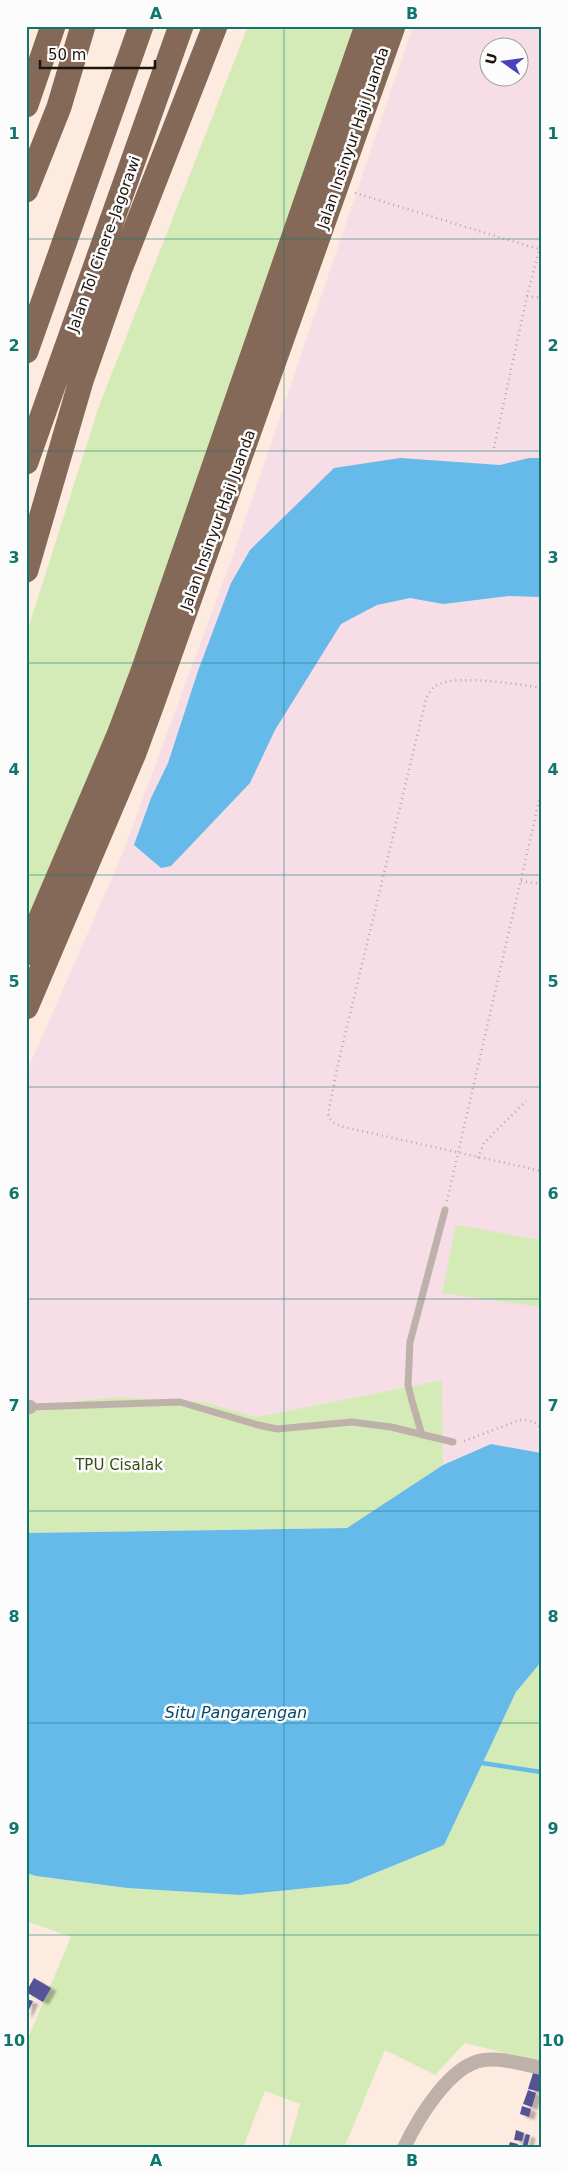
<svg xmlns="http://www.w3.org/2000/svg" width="567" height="2174" font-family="'DejaVu Sans',sans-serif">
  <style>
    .education { fill: #f7dde6; fill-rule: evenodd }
    .green { fill: #d5ebb7 }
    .water { fill: #66baea }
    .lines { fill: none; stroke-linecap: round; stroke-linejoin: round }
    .stream { stroke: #66baea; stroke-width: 4.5 }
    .building { fill: #545295; filter: url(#shadow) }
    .path { stroke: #b9a99f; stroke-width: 2.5; stroke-dasharray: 1 4; stroke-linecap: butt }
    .lane { stroke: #beb1a9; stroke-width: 7 }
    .street { stroke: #beb1a9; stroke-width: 14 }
    .highway { stroke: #846959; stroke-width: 25 }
    .grid { fill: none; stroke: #0f766e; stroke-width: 1; stroke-opacity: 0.55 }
    .labels { text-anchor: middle; stroke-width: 5; stroke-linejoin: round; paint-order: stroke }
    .street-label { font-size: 15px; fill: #1e140d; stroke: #fcfcfc }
    .park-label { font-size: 15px; fill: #394b15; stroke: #fcfcfc }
    .water-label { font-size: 16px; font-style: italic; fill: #044c6b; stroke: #fcfcfc }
    .neatline { fill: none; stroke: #0f766e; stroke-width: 2 }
    .grid-label { font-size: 16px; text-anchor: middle; font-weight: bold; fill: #0f766e }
  </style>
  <defs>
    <filter id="shadow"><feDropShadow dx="5.5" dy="3" stdDeviation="1" flood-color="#0004"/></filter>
  </defs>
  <rect width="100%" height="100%" fill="#fdebdf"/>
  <!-- education -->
  <path class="education" d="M413,26h128v1427l-50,-9 -48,21 -2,-85 -184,37 -53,-15 -87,-5 -91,9v-333l96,-218 111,-300zM490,48h30v30h-30z"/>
  <!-- green -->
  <path class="green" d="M248,26h107l-259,744 -70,160v-295l73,-229z
    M456,1225l85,15v67l-99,-14z
    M442,1380l1,85 -96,63 -321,5v-127l91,-9 87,5 53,15z
    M541,1662v400l-76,-19 -30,32 -50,-25 -41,98h-56l12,-44 -35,-13 -22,57h-217v-105l45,-106 -45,-16v-48l10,3 91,12 113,7 108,-11 146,-146 22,-46z"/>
  <!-- water -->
  <path class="water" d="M400,458l100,7 29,-7h12v139l-32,-1 -66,8 -33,-6 -33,7 -36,19 -66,106 -25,53 -79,83 -10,2 -27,-23 17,-47 17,-35 30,-92 33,-88 19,-33 84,-82z
    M491,1444l50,9v209l-25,30 -72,153 -96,39 -108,11 -113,-7 -91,-12 -10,-3v-340l321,-5 96,-63z"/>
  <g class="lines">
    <!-- stream -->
    <path class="stream" d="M482,1763l59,9"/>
  </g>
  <!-- building -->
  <path class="building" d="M34,1978l17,10 -8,14 -17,-10z
    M26,1999l7,2 -7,15z
    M534,2070l7,2v20l-13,-3z
    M528,2090l8,3 -4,14 -9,-3z
    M522,2106l9,3 -2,8 -9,-3z
    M516,2130l8,3 -2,8 -8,-1z
    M526,2134l4,1 -3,13h-5z
    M510,2142l8,2 -1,4h-9z"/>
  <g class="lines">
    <!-- path -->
    <path class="path" d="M355,193l183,56
      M527,296l14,2
      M494,448l33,-152 14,-53
      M541,688c-25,-4 -80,-13 -102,-4 -7,3 -10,9 -13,15l-88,365 -10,50c3,9 7,10 16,13l197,44
      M521,881l20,3
      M478,1158l6,-15 42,-42
      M447,1201l94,-409
      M464,1441l56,-21c9,0 15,1 21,8"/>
    <!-- lane -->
    <path class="lane" d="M30,1407l150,-5 78,23 19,4 75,-7 39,5 62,15
      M422,1435l-10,-34 -4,-16 2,-43 35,-132"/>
    <!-- street -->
    <path class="street" d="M26,1407h4
      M404,2148c13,-28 46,-84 80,-88 19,-2 38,4 57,8"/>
    <!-- highway -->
    <path class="highway" d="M26,105l27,-79
      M26,190l33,-83 24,-81
      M26,351l115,-325
      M26,462l155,-436
      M26,570l55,-189 39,-112 95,-243
      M26,953l93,-218 23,-61 225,-648
      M26,1007l108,-254 17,-46 242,-681"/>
  </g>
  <!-- grid -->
  <path class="grid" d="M284,26v2122M26,239h515M26,451h515M26,663h515M26,875h515M26,1087h515M26,1299h515M26,1511h515M26,1723h515M26,1935h515"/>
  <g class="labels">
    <!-- street labels -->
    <g class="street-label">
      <text transform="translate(353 138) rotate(-71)" y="5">Jalan Insinyur Haji Juanda</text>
      <text transform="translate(104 244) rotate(-70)" y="5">Jalan Tol Cinere–Jagorawi</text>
      <text transform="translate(218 520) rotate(-70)" y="5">Jalan Insinyur Haji Juanda</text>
    </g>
    <!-- park labels -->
    <g class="park-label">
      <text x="119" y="1470">TPU Cisalak</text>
    </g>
    <!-- water labels -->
    <g class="water-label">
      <text x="236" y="1718">Situ Pangarengan</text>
    </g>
  </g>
  <!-- border -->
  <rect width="567" height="2174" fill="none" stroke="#fcfcfc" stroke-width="55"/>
  <!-- north arrow -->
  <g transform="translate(504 62) rotate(284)"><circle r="24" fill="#fcfcfc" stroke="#a39f9c"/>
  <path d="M0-4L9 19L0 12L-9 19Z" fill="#4942b8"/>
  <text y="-8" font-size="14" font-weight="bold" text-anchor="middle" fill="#1e140d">U</text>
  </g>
  <!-- scale -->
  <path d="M40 60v8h115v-8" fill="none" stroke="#1e140d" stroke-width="2.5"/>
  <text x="48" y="60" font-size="15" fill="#1e140d" stroke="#fcfcfc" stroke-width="4" paint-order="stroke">50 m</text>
  <rect x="28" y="28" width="512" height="2118" class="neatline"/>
  <g class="grid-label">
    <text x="156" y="19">A</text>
    <text x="412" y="19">B</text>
    <text x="14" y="139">1</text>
    <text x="553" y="139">1</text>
    <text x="14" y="351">2</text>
    <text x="553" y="351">2</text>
    <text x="14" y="563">3</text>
    <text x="553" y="563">3</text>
    <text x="14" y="775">4</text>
    <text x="553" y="775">4</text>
    <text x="14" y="987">5</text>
    <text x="553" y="987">5</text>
    <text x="14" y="1199">6</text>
    <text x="553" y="1199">6</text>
    <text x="14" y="1411">7</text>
    <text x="553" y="1411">7</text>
    <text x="14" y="1622">8</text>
    <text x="553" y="1622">8</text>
    <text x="14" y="1834">9</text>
    <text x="553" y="1834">9</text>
    <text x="14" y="2046">10</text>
    <text x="553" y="2046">10</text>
    <text x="156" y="2166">A</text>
    <text x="412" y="2166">B</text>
  </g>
</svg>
